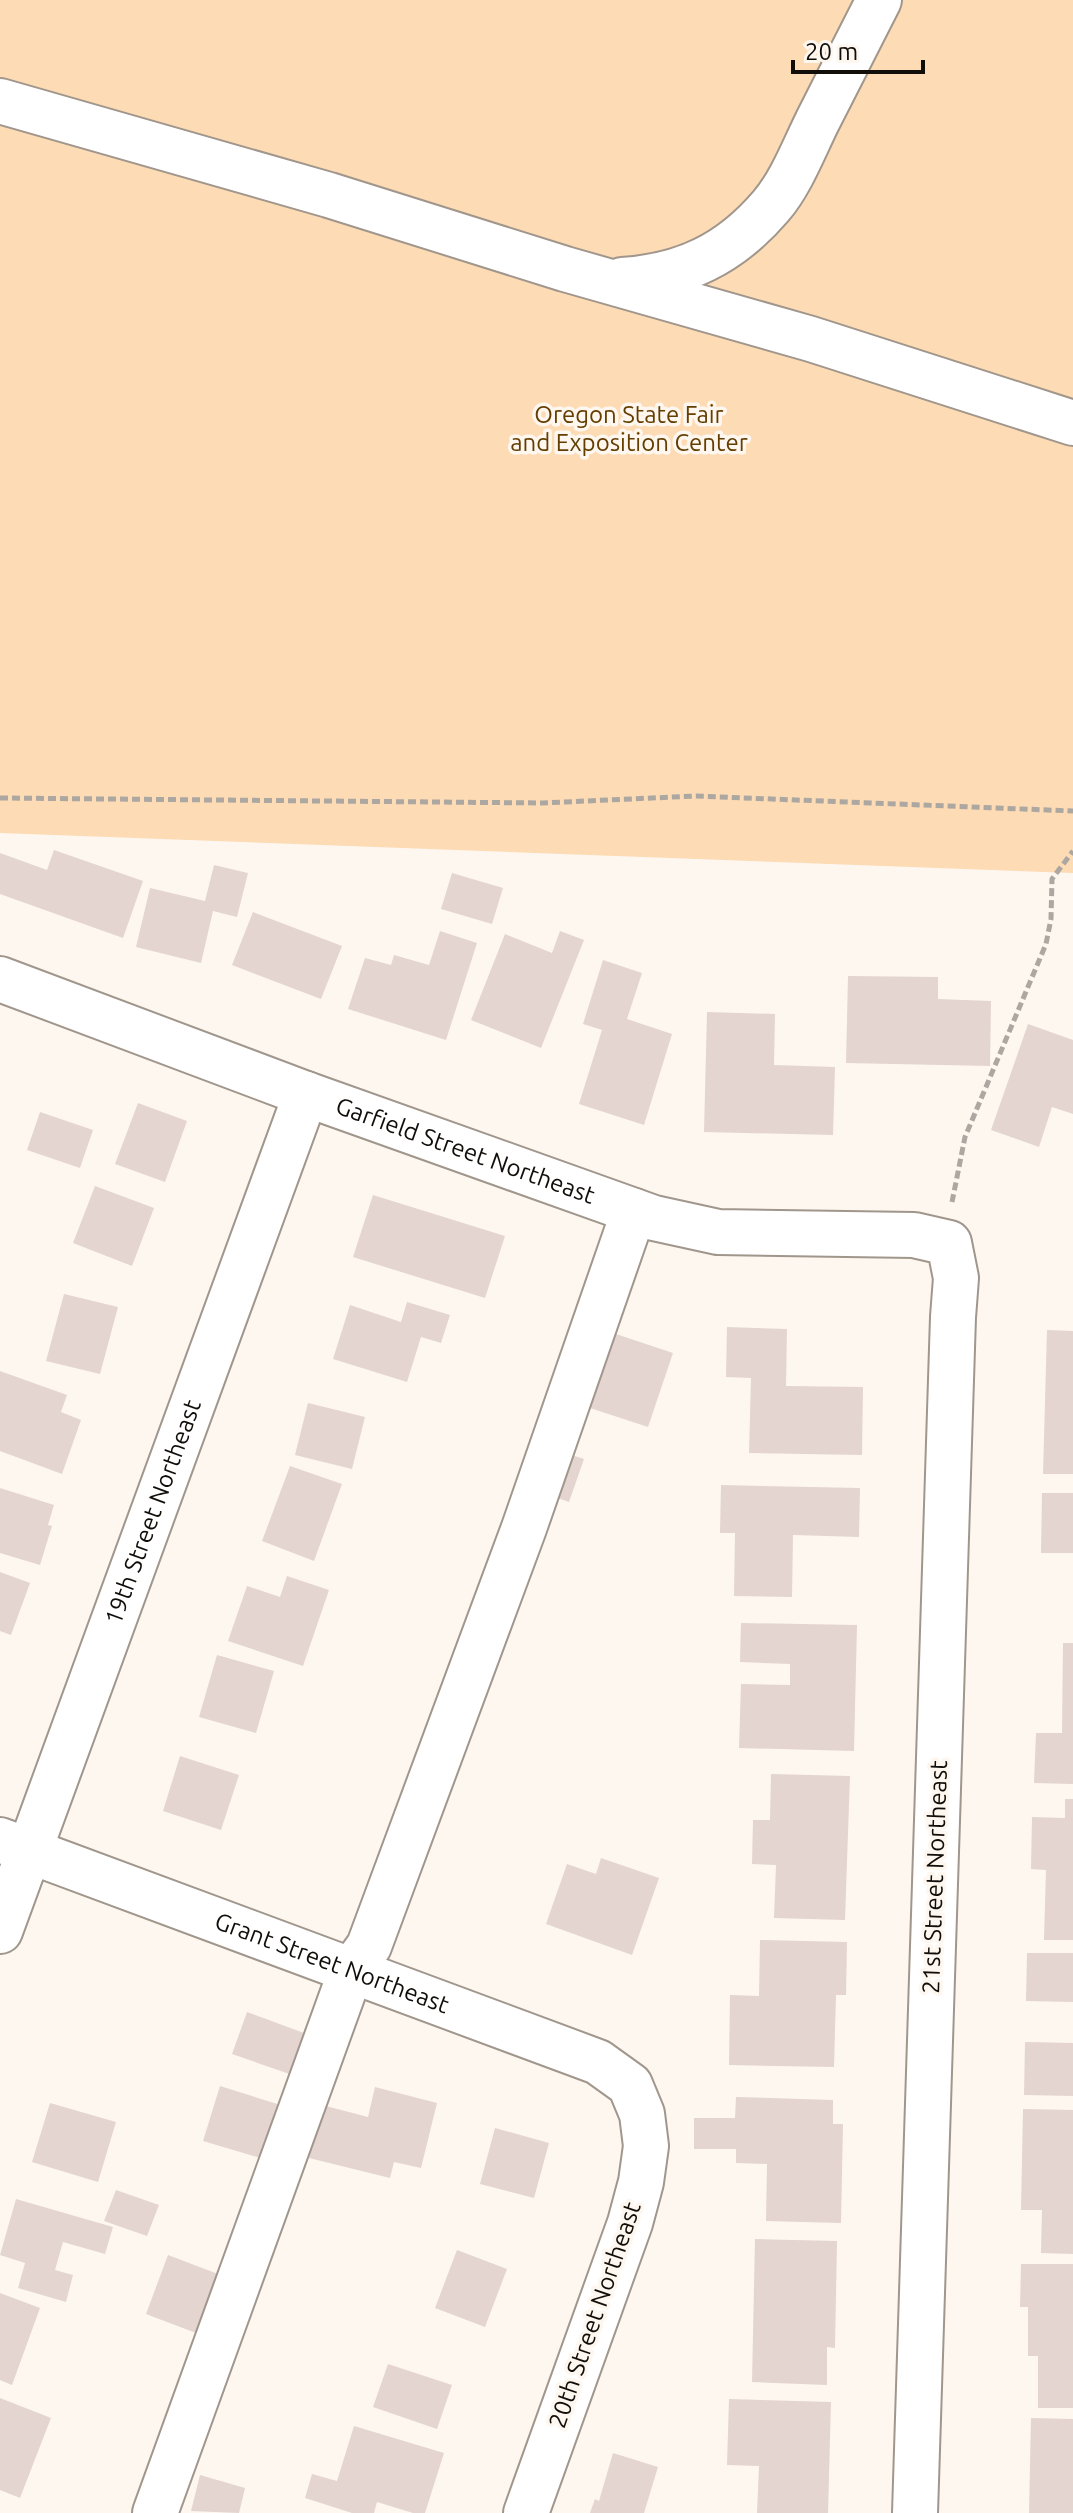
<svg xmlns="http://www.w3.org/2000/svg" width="1073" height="2513" font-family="Ubuntu,sans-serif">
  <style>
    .green { fill: #fddbb5 }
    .building { fill: #e4d5d0 }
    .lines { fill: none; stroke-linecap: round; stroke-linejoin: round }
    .minor-casing { stroke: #a0968c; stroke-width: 48 }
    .path { stroke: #ada7a1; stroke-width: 5; stroke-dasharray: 8 4; stroke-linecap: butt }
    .minor { stroke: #fff; stroke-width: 44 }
    .labels { text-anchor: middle; stroke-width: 7; stroke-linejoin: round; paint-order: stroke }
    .park-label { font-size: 24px; fill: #643e00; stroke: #fef7f0 }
    .street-label { font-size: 24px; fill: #110e0a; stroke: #fef7f0 }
  </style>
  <rect width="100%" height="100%" fill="#fef7f0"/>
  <!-- green -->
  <path class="green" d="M0,0h1073v873l-1073,-40z"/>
  <!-- building -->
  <path class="building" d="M54,850l89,31 -20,57 -123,-44v-41l47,17z
    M214,865l34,8 -11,44 -24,-6 -12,52 -65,-16 14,-59 55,13z
    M452,873l51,15 -11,36 -51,-15z
    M253,912l89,34 -21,53 -89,-34z
    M440,931l37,12 -31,97 -98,-31 17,-51 26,7 3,-10 35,10z
    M560,931l24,9 -43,108 -70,-28 34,-86 47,19z
    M603,960l39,13 -15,46 45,15 -28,91 -65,-21 23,-74 -19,-6z
    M848,976l90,1v22l53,2 -1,65 -144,-3z
    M707,1012l68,2 -1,51 61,2 -2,68 -129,-3z
    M1028,1024l45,16v74l-21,-7 -13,40 -48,-17z
    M138,1103l49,18 -22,61 -50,-18z
    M40,1112l53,18 -13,38 -53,-18z
    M95,1186l59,22 -22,58 -59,-23z
    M373,1195l132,41 -20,62 -132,-41z
    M64,1294l54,13 -18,67 -54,-13z
    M407,1302l43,13 -9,28 -20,-6 -14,45 -74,-23 17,-54 51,17z
    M727,1327l60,2 -1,57 77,1 -1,68 -113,-2 2,-75 -25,-1z
    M1047,1330l26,1v143h-30z
    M610,1332l63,21 -25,74 -64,-21z
    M0,1371l67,24 -6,17 20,8 -19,54 -62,-23z
    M308,1403l57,14 -13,52 -57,-14z
    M556,1450l28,9 -15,43 -28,-10z
    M290,1466l52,18 -28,77 -52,-20z
    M721,1485l139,3 -1,49 -66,-2 -1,62 -58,-1 1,-63h-15z
    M0,1488l54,17 -6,20 4,1 -12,39 -40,-12z
    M1042,1493h31v60h-32z
    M0,1572l30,11 -19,52 -11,-4z
    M287,1576l42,14 -26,76 -75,-25 19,-55 33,11z
    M741,1623l116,2 -3,126 -115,-3 2,-64 49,1v-21l-50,-2z
    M1063,1643h10v141l-39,-1 2,-50h26z
    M217,1655l57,16 -18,62 -57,-16z
    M180,1756l59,19 -18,55 -58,-19z
    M771,1774l79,2 -5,144 -71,-2 2,-53 -24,-1 1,-44h17z
    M1065,1799h8v141h-29l2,-70 -15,-1 1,-52 33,1z
    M601,1858l58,20 -27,77 -86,-31 21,-60 29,10z
    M760,1940l87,2 -1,53h-10l-2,72 -105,-2 1,-70 29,1z
    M1027,1953h46v49l-47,-1z
    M247,2012l65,24 -14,41 -66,-23z
    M1025,2042l48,1v53l-49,-1z
    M220,2086l70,22 -16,54 -71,-21z
    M375,2087l62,16 -16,65 -27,-6 -4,16 -81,-20 13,-53 46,12z
    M736,2097l97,3v24h10l-2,99 -75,-2 1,-57 -31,-1v-14h-42v-31h41z
    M50,2103l66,19 -18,60 -66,-20z
    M1023,2109l50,1v144l-32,-1 1,-43h-21z
    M495,2128l54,15 -15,55 -54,-14z
    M116,2190l43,15 -12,31 -43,-15z
    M16,2199l97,28 -8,27 -42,-12 -8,28 18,5 -7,27 -48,-14 7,-25 -25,-8z
    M755,2239l82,2 -2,107 -8,-1v38l-75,-3z
    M457,2250l50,19 -22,58 -50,-19z
    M168,2255l50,19 -22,59 -50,-19z
    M1021,2264h52v144h-35v-52h-10v-49h-8z
    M0,2293l40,15 -28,77 -12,-5z
    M388,2364l64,21 -15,44 -64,-22z
    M0,2398l51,20 -31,80 -20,-8z
    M729,2399l102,3 -3,111h-71l2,-47 -32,-1z
    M1031,2418l42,1v94h-44z
    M354,2426l90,27 -19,60h-12l-36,-11 -3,11h-22l-47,-15 7,-24 25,7z
    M613,2453l45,14 -14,46h-54l5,-14 4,2z
    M200,2475l45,13 -6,25 -48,-2z"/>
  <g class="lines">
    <defs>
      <g id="minor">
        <path d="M0,101l329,94 236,74 246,70 262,84"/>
        <path d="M622,280c62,-4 108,-26 149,-74 20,-23 33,-58 47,-86 20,-40 41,-80 61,-120"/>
        <path id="s1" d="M0,979l306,115 348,124 64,14 196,3 35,8 7,35 -3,39 -38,1196"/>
        <path id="s2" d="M0,1840l598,222 32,23 12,29 4,32 -5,36 -11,41 -104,290"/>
        <path id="s3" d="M0,1931l306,-837"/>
        <path d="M155,2513l196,-542 18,-25 155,-418 110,-317"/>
      </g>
    </defs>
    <!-- minor casing -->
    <use href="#minor" class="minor-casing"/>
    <!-- path -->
    <path class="path" d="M0,798l542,5 154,-7 377,15
      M952,1202l13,-65 81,-193 5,-25 1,-40 21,-28"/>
    <!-- minor -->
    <use href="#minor" class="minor"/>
  </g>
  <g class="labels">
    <!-- park labels -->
    <g class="park-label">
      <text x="629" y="423">Oregon State Fair<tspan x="629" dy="28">and Exposition Center</tspan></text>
    </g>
    <!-- street labels -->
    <g class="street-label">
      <text dy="8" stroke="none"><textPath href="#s1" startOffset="496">Garfield Street Northeast</textPath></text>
      <text dy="8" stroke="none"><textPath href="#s3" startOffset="446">19th Street Northeast</textPath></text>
      <text transform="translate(935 1877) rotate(-88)" y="8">21st Street Northeast</text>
      <text dy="8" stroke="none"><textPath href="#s2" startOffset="354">Grant Street Northeast</textPath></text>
      <text transform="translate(595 2315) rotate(-71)" y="8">20th Street Northeast</text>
    </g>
  </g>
  <!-- scale -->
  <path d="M793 60v12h130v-12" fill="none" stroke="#110e0a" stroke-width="4"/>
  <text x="805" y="60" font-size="24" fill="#110e0a" stroke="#fef7f0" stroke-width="6" paint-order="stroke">20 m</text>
</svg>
